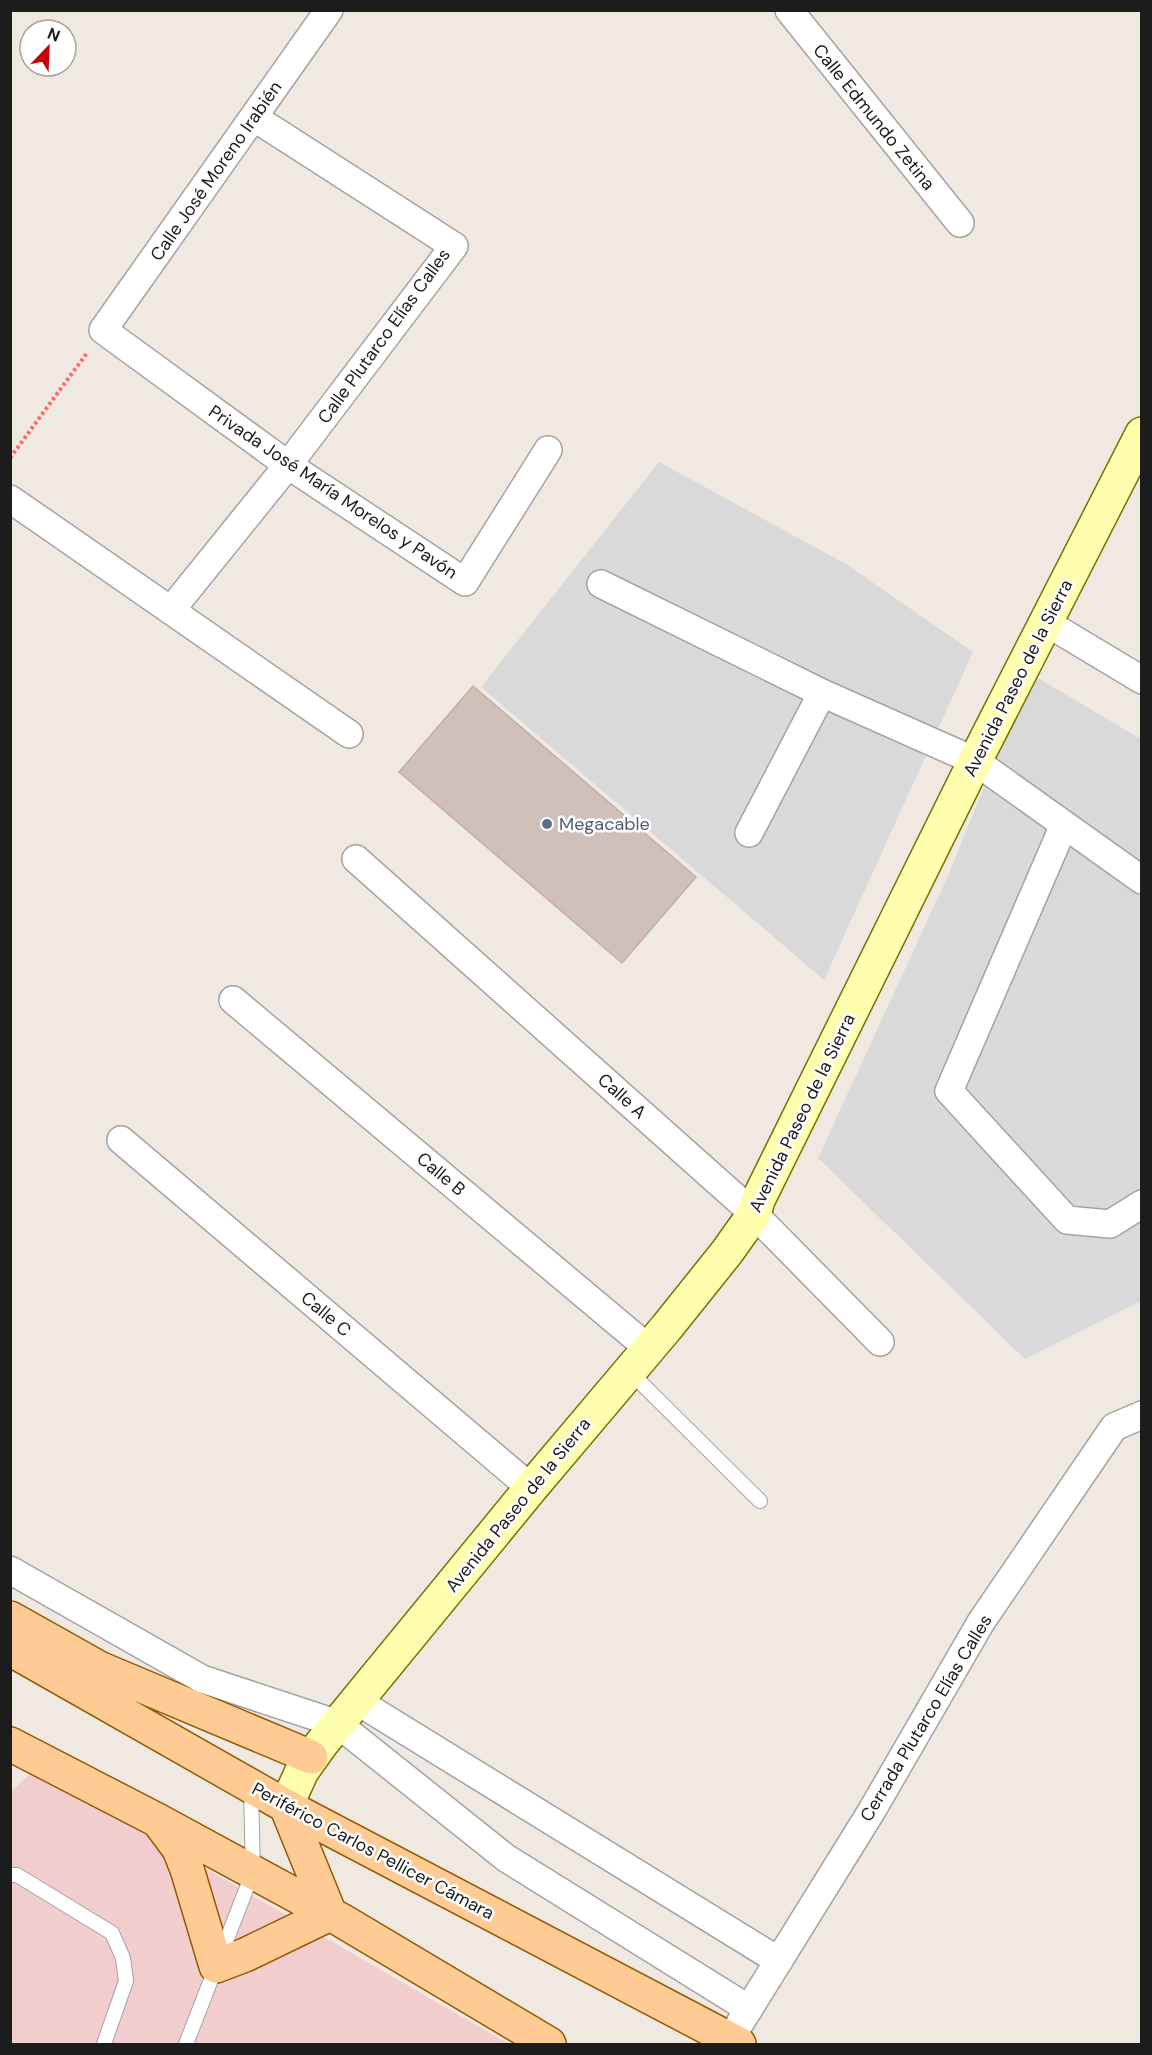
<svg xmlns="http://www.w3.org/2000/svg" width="1152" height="2055" font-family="'DM Sans',sans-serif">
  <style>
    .residential { fill: #dad9d9 }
    .commercial { fill: #f2cdce }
    .building { fill: #cfc1b9; stroke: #c2aea2; stroke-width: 1.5 }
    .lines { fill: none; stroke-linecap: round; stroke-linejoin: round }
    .service-casing { stroke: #a3a3a3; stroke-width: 16 }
    .minor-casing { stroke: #a3a3a3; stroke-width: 30 }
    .secondary-casing { stroke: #717600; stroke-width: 36 }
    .primary-casing { stroke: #945a00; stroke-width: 36 }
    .path { stroke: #ff6861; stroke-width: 4; stroke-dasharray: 3 3; stroke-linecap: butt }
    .service { stroke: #fff; stroke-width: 14 }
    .minor { stroke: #fff; stroke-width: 27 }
    .secondary { stroke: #fffeae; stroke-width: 33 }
    .primary { stroke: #ffcb95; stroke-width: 33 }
    .service-dot { fill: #5c6f8a; stroke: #fff; stroke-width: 2 }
    .labels { text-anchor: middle; stroke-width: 5; stroke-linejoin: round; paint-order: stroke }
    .street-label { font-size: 18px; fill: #1c1c1c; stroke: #fff }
    .service-label { font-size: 18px; fill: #4e5e75; stroke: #fff; text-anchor: start }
  </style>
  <rect width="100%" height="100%" fill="#efe9e1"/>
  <!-- residential -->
  <path class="residential" d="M659,462l187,102 127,88 -149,328 -343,-293z
    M1031,674l110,65v562l-116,58 -207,-201 128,-278z"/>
  <!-- commercial -->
  <path class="commercial" d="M35,1770l474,274h-498l-1,-252z"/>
  <!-- building -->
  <path class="building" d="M473,686l223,191 -74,86 -223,-191z"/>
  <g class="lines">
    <defs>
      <path id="service" d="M629,1371l131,130
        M10,1875h7l95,58 11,25 3,23 -22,63
        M186,2044l67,-172 -2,-83"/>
      <path id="minor" d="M329,10l-226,320 185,135 177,117 83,-132
        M789,10l171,213
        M10,499l339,235
        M601,584l221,109 153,68 167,119
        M171,610l117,-145 166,-219 -199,-128
        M1047,623l95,57
        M1064,825l-115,266 118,129 43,4 32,-20
        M749,833l73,-140
        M356,859l398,355 126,128
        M233,1000l415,348
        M121,1140l410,348
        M10,1570l192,109 136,45 168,134 243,151
        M357,1701l422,260
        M740,2023l131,-211 110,-190 133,-195 28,-12"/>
      <path id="secondary" d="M286,1806l16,-35 20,-28 209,-255 136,-161 60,-75 27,-38 4,-14 217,-439 167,-327"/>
      <path id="primary" d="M10,1618l89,50 212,89
        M10,1649l276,157 453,238
        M10,1744l147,76 184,100 208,124
        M159,1822l20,27 8,20 29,97 29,-11 85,-41 -44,-108"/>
    </defs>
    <!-- service casing -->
    <use href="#service" class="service-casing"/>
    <!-- minor casing -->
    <use href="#minor" class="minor-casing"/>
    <!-- secondary casing -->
    <use href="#secondary" class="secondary-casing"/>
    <!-- primary casing -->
    <use href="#primary" class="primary-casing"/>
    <!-- path -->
    <path class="path" d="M10,458l77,-105"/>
    <!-- service -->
    <use href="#service" class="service"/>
    <!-- minor -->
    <use href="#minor" class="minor"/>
    <!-- secondary -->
    <use href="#secondary" class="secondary"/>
    <!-- primary -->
    <use href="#primary" class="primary"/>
  </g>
  <!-- markers -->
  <circle class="service-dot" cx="547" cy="824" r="6"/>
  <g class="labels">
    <!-- street labels -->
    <g class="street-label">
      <text transform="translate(874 117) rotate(51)" y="6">Calle Edmundo Zetina</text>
      <text transform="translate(216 171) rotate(-55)" y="6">Calle José Moreno Irabién</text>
      <text transform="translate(384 336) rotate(-54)" y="6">Calle Plutarco Elías Calles</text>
      <text transform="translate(333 492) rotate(34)" y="6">Privada José María Morelos y Pavón</text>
      <text transform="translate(1018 678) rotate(-63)" y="6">Avenida Paseo de la Sierra</text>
      <text transform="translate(622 1096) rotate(42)" y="6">Calle A</text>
      <text transform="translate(802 1113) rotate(-64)" y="6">Avenida Paseo de la Sierra</text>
      <text transform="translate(441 1174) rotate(40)" y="6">Calle B</text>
      <text transform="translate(326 1314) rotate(40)" y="6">Calle C</text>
      <text transform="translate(518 1505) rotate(-51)" y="6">Avenida Paseo de la Sierra</text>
      <text transform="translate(926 1718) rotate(-59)" y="6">Cerrada Plutarco Elías Calles</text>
      <text transform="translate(373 1851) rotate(28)" y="6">Periférico Carlos Pellicer Cámara</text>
    </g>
    <!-- service labels -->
    <g class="service-label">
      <text x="559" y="830">Megacable</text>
    </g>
  </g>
  <!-- border -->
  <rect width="1152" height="2055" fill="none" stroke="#1c1c1c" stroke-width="24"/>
  <!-- north arrow -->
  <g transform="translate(48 48) rotate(23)"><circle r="28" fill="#ffffff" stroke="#a4a4a4" stroke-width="1.5"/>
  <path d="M0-4.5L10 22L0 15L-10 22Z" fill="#c8000c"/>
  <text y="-9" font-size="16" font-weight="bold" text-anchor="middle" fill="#1c1c1c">N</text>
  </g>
</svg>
